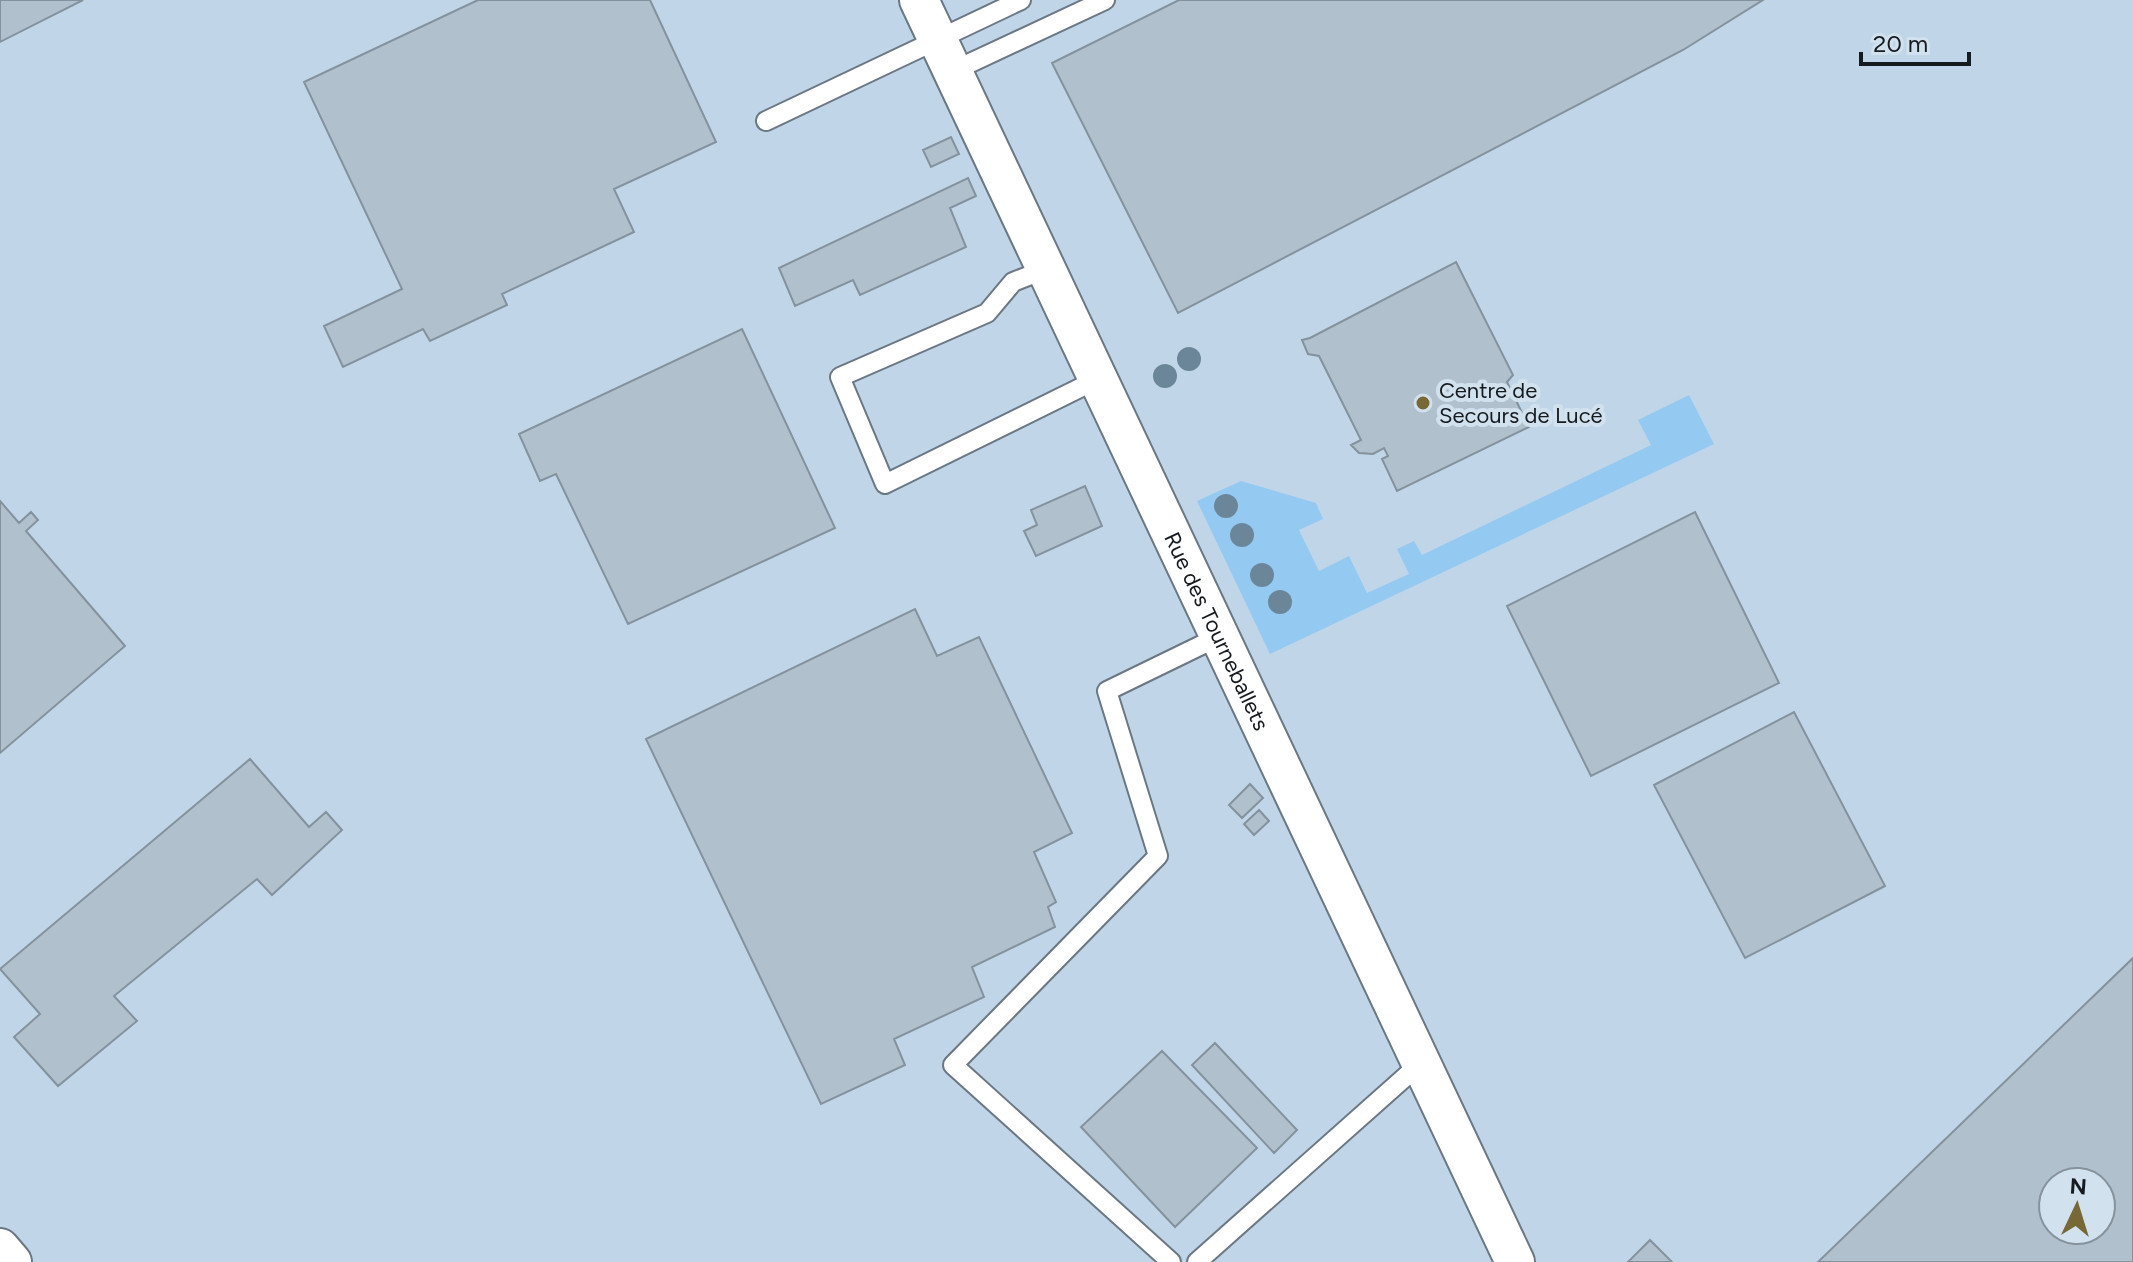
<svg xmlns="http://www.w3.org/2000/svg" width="2133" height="1262" font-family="Figtree,sans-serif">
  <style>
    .built { fill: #c0d6e8; fill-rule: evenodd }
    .green { fill: #94c9f2 }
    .building { fill: #b1c0cd; stroke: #84929e; stroke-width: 2; fill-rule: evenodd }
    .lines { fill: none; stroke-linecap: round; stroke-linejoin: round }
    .service-casing { stroke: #6b7884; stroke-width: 22 }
    .minor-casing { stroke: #6b7884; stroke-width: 42 }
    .service { stroke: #fff; stroke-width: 18 }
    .minor { stroke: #fff; stroke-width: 38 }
    .tree { fill: #6c8699 }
    .poi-dot { fill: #786836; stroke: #d1e1ee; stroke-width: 3 }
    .labels { text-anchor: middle; stroke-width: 8; stroke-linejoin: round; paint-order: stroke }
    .poi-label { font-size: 22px; fill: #161b20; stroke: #d1e1ee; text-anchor: start }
    .street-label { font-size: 22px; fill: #161b20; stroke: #d1e1ee }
  </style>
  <rect width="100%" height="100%" fill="#d1e1ee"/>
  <!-- built -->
  <path class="built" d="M0,0h2133v1262h-2133zM2053,1182h48v48h-48z"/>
  <!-- green -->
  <path class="green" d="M1689,395l25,49 -444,210 -73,-153 44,-20 75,22 7,16 -24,11 20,41 30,-15 18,37 42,-19 -12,-25 17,-8 8,14 229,-110 -13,-25z"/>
  <!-- building -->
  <path class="building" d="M0,0h83l-83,42z
    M478,0h172l66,142 -102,47 20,43 -132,62 5,11 -77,36 -7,-12 -80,38 -19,-41 78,-37 -98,-207z
    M1179,0h584l-80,50 -505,263 -126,-250z
    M951,137l8,17 -28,13 -8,-17z
    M968,178l8,18 -26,12 16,39 -106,48 -7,-15 -58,26 -16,-38z
    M1456,262l57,113 -6,7 22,45 -132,64 -15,-32 6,-3 -4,-8 -11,6 -14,-1 -8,-8 10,-5 -42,-84 -11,-2 -6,-14 8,-2z
    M742,329l93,199 -207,96 -72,-150 -16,7 -21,-47z
    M1085,486l17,40 -66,30 -12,-25 13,-6 -6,-15z
    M0,501l19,22 12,-11 7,8 -12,11 99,115 -125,107z
    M1695,512l84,171 -188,93 -84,-170z
    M915,609l22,47 42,-19 93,196 -38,19 22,50 -8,5 7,20 -83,40 12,30 -90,42 11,26 -84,39 -175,-365z
    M1794,712l91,174 -140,72 -91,-173z
    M250,759l59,68 17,-15 16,18 -70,65 -15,-16 -143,117 23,25 -79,65 -44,-49 26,-23 -40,-45z
    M1250,784l13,14 -21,20 -13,-13z
    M1259,810l10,11 -15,14 -10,-11z
    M2133,958v304h-315l172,-166zM2053,1182h48v48h-48z
    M1215,1043l82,87 -23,23 -82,-88z
    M1162,1051l95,97 -82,79 -94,-100z
    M1650,1240l22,22h-44z"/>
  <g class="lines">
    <defs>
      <path id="service" d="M953,71l152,-71
        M766,121l255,-121
        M1046,269l-33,13 -26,31 -147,64 45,107 213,-105
        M1171,1262l-218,-197 205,-209 -51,-165 113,-55
        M1197,1262l225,-200"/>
      <g id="minor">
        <path id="s1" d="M919,0l596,1262"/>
        <path d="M0,1248l12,14"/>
      </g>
    </defs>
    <!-- service casing -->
    <use href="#service" class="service-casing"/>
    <!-- minor casing -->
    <use href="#minor" class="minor-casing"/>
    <!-- service -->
    <use href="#service" class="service"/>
    <!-- minor -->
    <use href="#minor" class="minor"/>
  </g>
  <!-- trees -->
  <g class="tree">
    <circle cx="1189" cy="359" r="12"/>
    <circle cx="1165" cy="376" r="12"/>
    <circle cx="1226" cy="506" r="12"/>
    <circle cx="1242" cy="535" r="12"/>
    <circle cx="1262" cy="575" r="12"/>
    <circle cx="1280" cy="602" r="12"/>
  </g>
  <!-- markers -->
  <circle class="poi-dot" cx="1423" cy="403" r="8"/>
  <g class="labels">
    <!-- poi labels -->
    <g class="poi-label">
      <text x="1439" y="398">Centre de<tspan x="1439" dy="25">Secours de Lucé</tspan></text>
    </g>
    <!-- street labels -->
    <g class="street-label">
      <text dy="8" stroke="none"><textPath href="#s1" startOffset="698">Rue des Tourneballets</textPath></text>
    </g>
  </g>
  <!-- north arrow -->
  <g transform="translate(2077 1206) rotate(4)"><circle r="38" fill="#d1e1ee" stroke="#86929c" stroke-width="2"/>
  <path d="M0-6L14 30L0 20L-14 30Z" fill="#786836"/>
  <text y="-12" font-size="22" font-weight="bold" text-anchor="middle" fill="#161b20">N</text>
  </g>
  <!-- scale -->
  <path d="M1861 52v12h108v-12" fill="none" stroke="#161b20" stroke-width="4"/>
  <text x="1873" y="52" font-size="24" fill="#161b20" stroke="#d1e1ee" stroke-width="6" paint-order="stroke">20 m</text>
</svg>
